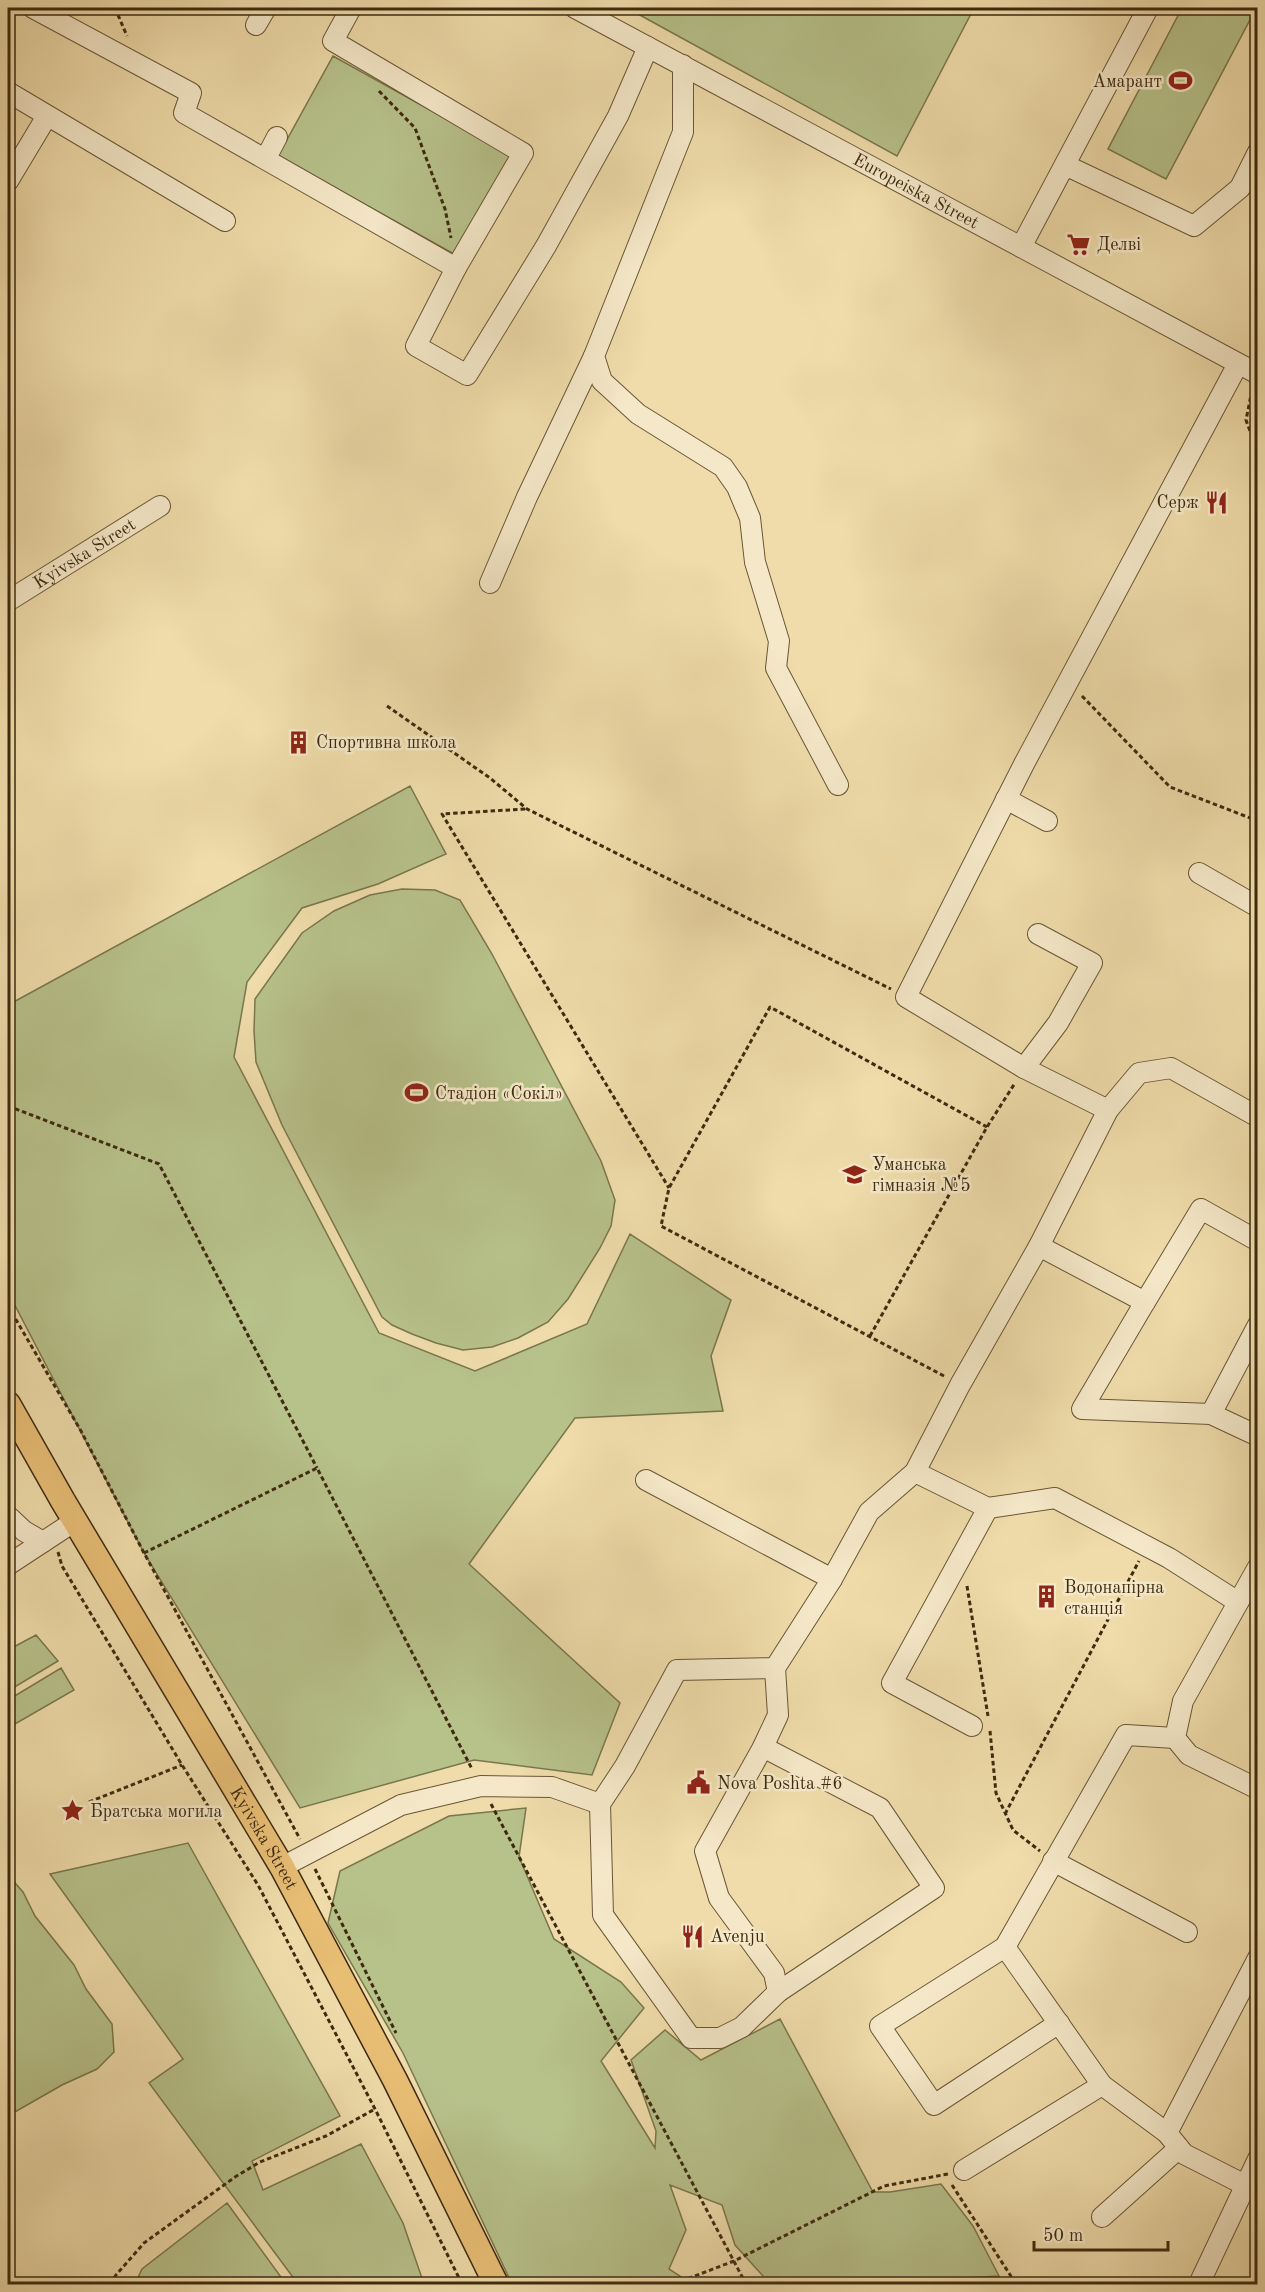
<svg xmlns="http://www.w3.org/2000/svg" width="1265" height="2292" font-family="'Old Standard TT',serif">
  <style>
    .green { fill: #b7c18a; stroke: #7a764c; stroke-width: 1.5 }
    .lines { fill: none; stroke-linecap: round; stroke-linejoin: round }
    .minor-casing { stroke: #6a5636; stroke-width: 22 }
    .major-casing { stroke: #3d2a0f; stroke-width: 27 }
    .path { stroke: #3d2a0f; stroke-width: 3; stroke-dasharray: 4.5 3; stroke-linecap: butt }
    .minor { stroke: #f5e8c8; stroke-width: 20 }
    .major { stroke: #e8be75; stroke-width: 24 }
    .labels { text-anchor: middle; stroke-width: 5; stroke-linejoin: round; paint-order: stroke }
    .poi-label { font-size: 18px; fill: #3d2a0f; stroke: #f5e8c8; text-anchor: start }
    .street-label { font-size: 18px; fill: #3d2a0f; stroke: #f5e8c8 }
  </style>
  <rect width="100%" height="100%" fill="#efdcaa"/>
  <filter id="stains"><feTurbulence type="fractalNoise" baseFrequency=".00333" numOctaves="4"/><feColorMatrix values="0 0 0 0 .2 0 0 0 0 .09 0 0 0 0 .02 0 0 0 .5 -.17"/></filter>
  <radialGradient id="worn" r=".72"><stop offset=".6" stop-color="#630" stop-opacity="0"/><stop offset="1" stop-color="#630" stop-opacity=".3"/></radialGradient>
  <!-- green -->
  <path class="green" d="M627,8h347l-77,148z
    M1182,8h58l13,6 -87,165 -58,-30z
    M333,56l180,100 -59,98 -176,-98z
    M410,786l36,68 -68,30 -76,24 -55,74 -13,75 145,276 96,38 112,-47 43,-90 101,66 -20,56 12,55 -148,7 -106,146 151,139 -28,72 -118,-15 -174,48 -156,-255 -136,-261v-287z
    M402,889l33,1 25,10 32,54 109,207 14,39 -4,26 -11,22 -32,51 -20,23 -30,16 -26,9 -29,3 -27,-7 -24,-9 -20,-9 -10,-8 -100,-192 -26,-63 -2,-31 1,-32 47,-66 32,-22 36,-16z
    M36,1635l22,26 -50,30v-41z
    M61,1668l13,22 -66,38v-28z
    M526,1808l-7,49 35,82 67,43 23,26 -43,53 54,87 1,-17 -25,-71 34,-30 36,30 79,-41 93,173h17l51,-8 32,42 26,50 -32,2 5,6h-210l1,-8 -28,-31 -13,-40 -52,-20 16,45 -17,39 23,15h-180l-109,-231 -75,-130 12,-52 109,-55z
    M188,1843l152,273 -88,45 11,29 98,-46 42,79 21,61h-126l-149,-201 34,-24 -133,-185z
    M8,1875l15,17 12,24 39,49 12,24 26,35 2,28 -17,17 -35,16 -54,31z
    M227,2203l59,81h-151l7,-15z"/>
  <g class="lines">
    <defs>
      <g id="minor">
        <path d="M33,8l158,85 -7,20 272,155"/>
        <path d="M351,8l-18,33 190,112 -67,115 -40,78 51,29 79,-129 72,-130 30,-69"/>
        <path id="s1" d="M575,8l683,366"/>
        <path d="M256,25l10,-17"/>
        <path d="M683,65v67l-89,224 8,25 36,33 85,53 14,20 13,31 5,44 24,79 -3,27 62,117"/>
        <path d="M8,92l217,129"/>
        <path d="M266,158l11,-21"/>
        <path d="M1065,165l129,61 46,-38 18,-36"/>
        <path d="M8,181l39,-65"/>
        <path d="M1021,247l127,-239"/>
        <path d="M490,583l37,-86 67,-141"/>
        <path id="s2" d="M8,601l152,-95"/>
        <path d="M1006,799l41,22"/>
        <path d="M1199,873l59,34"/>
        <path d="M1024,1068l34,-45 34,-60 -54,-29"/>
        <path d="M1108,1110l-84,-42 -118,-71 118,-233 214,-400"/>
        <path d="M1039,1246l106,56 56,-93 57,32"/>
        <path d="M1145,1302l-63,107 129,5"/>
        <path d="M1258,1325l-47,89 47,22"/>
        <path d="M915,1472l73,36 67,-10 114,60 69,44"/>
        <path d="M646,1480l186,99"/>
        <path d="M8,1516l16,15 19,11"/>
        <path d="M8,1565l67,-44"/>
        <path d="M1258,1567l-75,134 -8,37 14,17 69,34"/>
        <path d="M775,1668l-98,2 -52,96 -25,38 3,111 88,123h29l22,-11 36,-35 -4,-19 -55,-75 -14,-47 58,-104 15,-32 -3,-47 57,-89 37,-67 46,-40 45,-87 79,-139 69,-136 31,-37 32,-5 87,49"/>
        <path d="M972,1726l-80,-43 96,-175"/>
        <path d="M763,1747l117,61 54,80 -156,104"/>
        <path d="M1053,1861l134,71"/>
        <path d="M282,1867l119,-62 80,-19 71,1 48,17"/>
        <path d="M1005,1947l97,138 65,48 17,21 61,31"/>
        <path d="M1059,2023l-125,82 -54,-79 125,-79 121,-212 49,3"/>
        <path d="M1167,2133l91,-175"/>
        <path d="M964,2170l138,-85"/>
        <path d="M1102,2217l77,-69"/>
        <path d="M1199,2284l59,-125"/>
      </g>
      <g id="major">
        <path id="s3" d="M8,1404l55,97 219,366 113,213 101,204"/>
      </g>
    </defs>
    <!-- minor casing -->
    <use href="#minor" class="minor-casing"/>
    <!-- major casing -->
    <use href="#major" class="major-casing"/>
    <!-- path -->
    <path class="path" d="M115,8l12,28
      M379,91l36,37 30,81 6,29
      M1252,390l-6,30 12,33
      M1082,696l88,91 88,34
      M387,706l103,72 37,31 364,180
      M525,809l-83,5 227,374
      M8,1106l151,58 158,304
      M8,1306l73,125 63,122 156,286
      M870,1336l117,-209 28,-44
      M944,1376l-283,-150 8,-38 101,-181 217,120
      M58,1552l4,14 120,199 76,120 117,224 87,175
      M144,1553l173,-85 155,301
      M967,1586l21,130
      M990,1731l6,62 17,37 27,21
      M89,1802l93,-37
      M491,1804l255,480
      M1005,1814l134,-253
      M315,1869l81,164
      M952,2185l64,99
      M110,2284l6,-9 28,-32 91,-66 25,-15 66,-26 49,-27
      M674,2284l60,-23 150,-75 64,-12"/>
    <!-- minor -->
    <use href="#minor" class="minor"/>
    <!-- major -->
    <use href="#major" class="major"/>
  </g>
  <!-- icons -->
  <defs>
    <symbol id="stadium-bare" viewBox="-9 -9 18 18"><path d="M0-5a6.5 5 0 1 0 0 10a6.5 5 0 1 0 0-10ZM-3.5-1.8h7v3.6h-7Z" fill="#8f2418" stroke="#f5e8c8" stroke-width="2.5" paint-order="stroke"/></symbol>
    <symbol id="supermarket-bare" viewBox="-9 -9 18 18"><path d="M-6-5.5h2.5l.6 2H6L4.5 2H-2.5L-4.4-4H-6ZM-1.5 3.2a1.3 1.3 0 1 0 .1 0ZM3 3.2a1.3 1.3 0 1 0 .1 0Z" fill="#8f2418" stroke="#f5e8c8" stroke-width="2.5" paint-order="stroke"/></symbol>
    <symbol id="restaurant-bare" viewBox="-9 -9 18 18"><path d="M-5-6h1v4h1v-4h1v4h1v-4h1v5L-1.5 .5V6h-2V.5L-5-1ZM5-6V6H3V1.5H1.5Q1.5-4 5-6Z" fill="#8f2418" stroke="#f5e8c8" stroke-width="2.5" paint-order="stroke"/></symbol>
    <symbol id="building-bare" viewBox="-9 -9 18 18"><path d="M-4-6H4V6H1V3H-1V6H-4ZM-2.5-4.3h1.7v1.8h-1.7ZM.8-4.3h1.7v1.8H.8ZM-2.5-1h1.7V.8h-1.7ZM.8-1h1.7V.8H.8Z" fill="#8f2418" stroke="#f5e8c8" stroke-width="2.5" paint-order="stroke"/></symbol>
    <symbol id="school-bare" viewBox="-9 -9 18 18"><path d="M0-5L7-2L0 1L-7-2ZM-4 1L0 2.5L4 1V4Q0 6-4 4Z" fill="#8f2418" stroke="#f5e8c8" stroke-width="2.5" paint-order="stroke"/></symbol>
    <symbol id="civic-bare" viewBox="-9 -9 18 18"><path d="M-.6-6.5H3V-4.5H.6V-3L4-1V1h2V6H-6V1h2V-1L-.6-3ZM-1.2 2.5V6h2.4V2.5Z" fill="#8f2418" stroke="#f5e8c8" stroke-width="2.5" paint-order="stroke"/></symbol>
    <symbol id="sight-bare" viewBox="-9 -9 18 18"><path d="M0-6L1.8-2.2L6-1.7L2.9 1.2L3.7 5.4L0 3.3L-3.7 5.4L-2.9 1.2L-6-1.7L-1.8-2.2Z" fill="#8f2418" stroke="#f5e8c8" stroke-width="2.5" paint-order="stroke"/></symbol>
  </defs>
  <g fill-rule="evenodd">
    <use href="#stadium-bare" x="1164" y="64" width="33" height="33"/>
    <use href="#supermarket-bare" x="1062" y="228" width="33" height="33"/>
    <use href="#restaurant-bare" x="1200" y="486" width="33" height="33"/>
    <use href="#building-bare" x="282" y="726" width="33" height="33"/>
    <use href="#stadium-bare" x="400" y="1076" width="33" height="33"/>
    <use href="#school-bare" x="838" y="1158" width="33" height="33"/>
    <use href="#building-bare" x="1030" y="1580" width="33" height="33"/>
    <use href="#civic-bare" x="682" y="1766" width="33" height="33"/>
    <use href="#sight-bare" x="56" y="1794" width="33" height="33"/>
    <use href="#restaurant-bare" x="676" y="1920" width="33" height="33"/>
  </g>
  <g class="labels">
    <!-- poi labels -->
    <g class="poi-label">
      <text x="1162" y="87" text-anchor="end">Амарант</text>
      <text x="1097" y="250">Делві</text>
      <text x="1199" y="508" text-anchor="end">Серж</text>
      <text x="316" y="748">Спортивна школа</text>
      <text x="435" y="1099">Стадіон «Сокіл»</text>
      <text x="872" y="1170">Уманська<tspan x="872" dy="21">гімназія №5</tspan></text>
      <text x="1064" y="1593">Водонапірна<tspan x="1064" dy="21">станція</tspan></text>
      <text x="717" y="1789">Nova Poshta #6</text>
      <text x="90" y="1817">Братська могила</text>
      <text x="710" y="1942">Avenju</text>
    </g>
    <!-- street labels -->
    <g class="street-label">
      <text dy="6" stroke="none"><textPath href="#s1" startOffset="387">Europeiska Street</textPath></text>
      <text dy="6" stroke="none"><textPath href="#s2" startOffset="90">Kyivska Street</textPath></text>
      <text dy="6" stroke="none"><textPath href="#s3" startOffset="504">Kyivska Street</textPath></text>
    </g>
  </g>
  <!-- margin -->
  <rect width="1265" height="2292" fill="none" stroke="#efdcaa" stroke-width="30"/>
  <rect x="9" y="9" width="1247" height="2274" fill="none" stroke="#3d2a0f" stroke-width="3"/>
  <rect x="15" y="15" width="1235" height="2262" fill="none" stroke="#3d2a0f" stroke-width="1.5"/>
  <!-- scale -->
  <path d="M1034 2241v9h134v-9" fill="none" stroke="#3d2a0f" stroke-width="3"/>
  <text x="1043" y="2241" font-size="18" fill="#3d2a0f" stroke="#f5e8c8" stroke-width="4.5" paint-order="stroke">50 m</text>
  <rect width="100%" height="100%" filter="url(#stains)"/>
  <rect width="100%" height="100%" fill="url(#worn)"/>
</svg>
